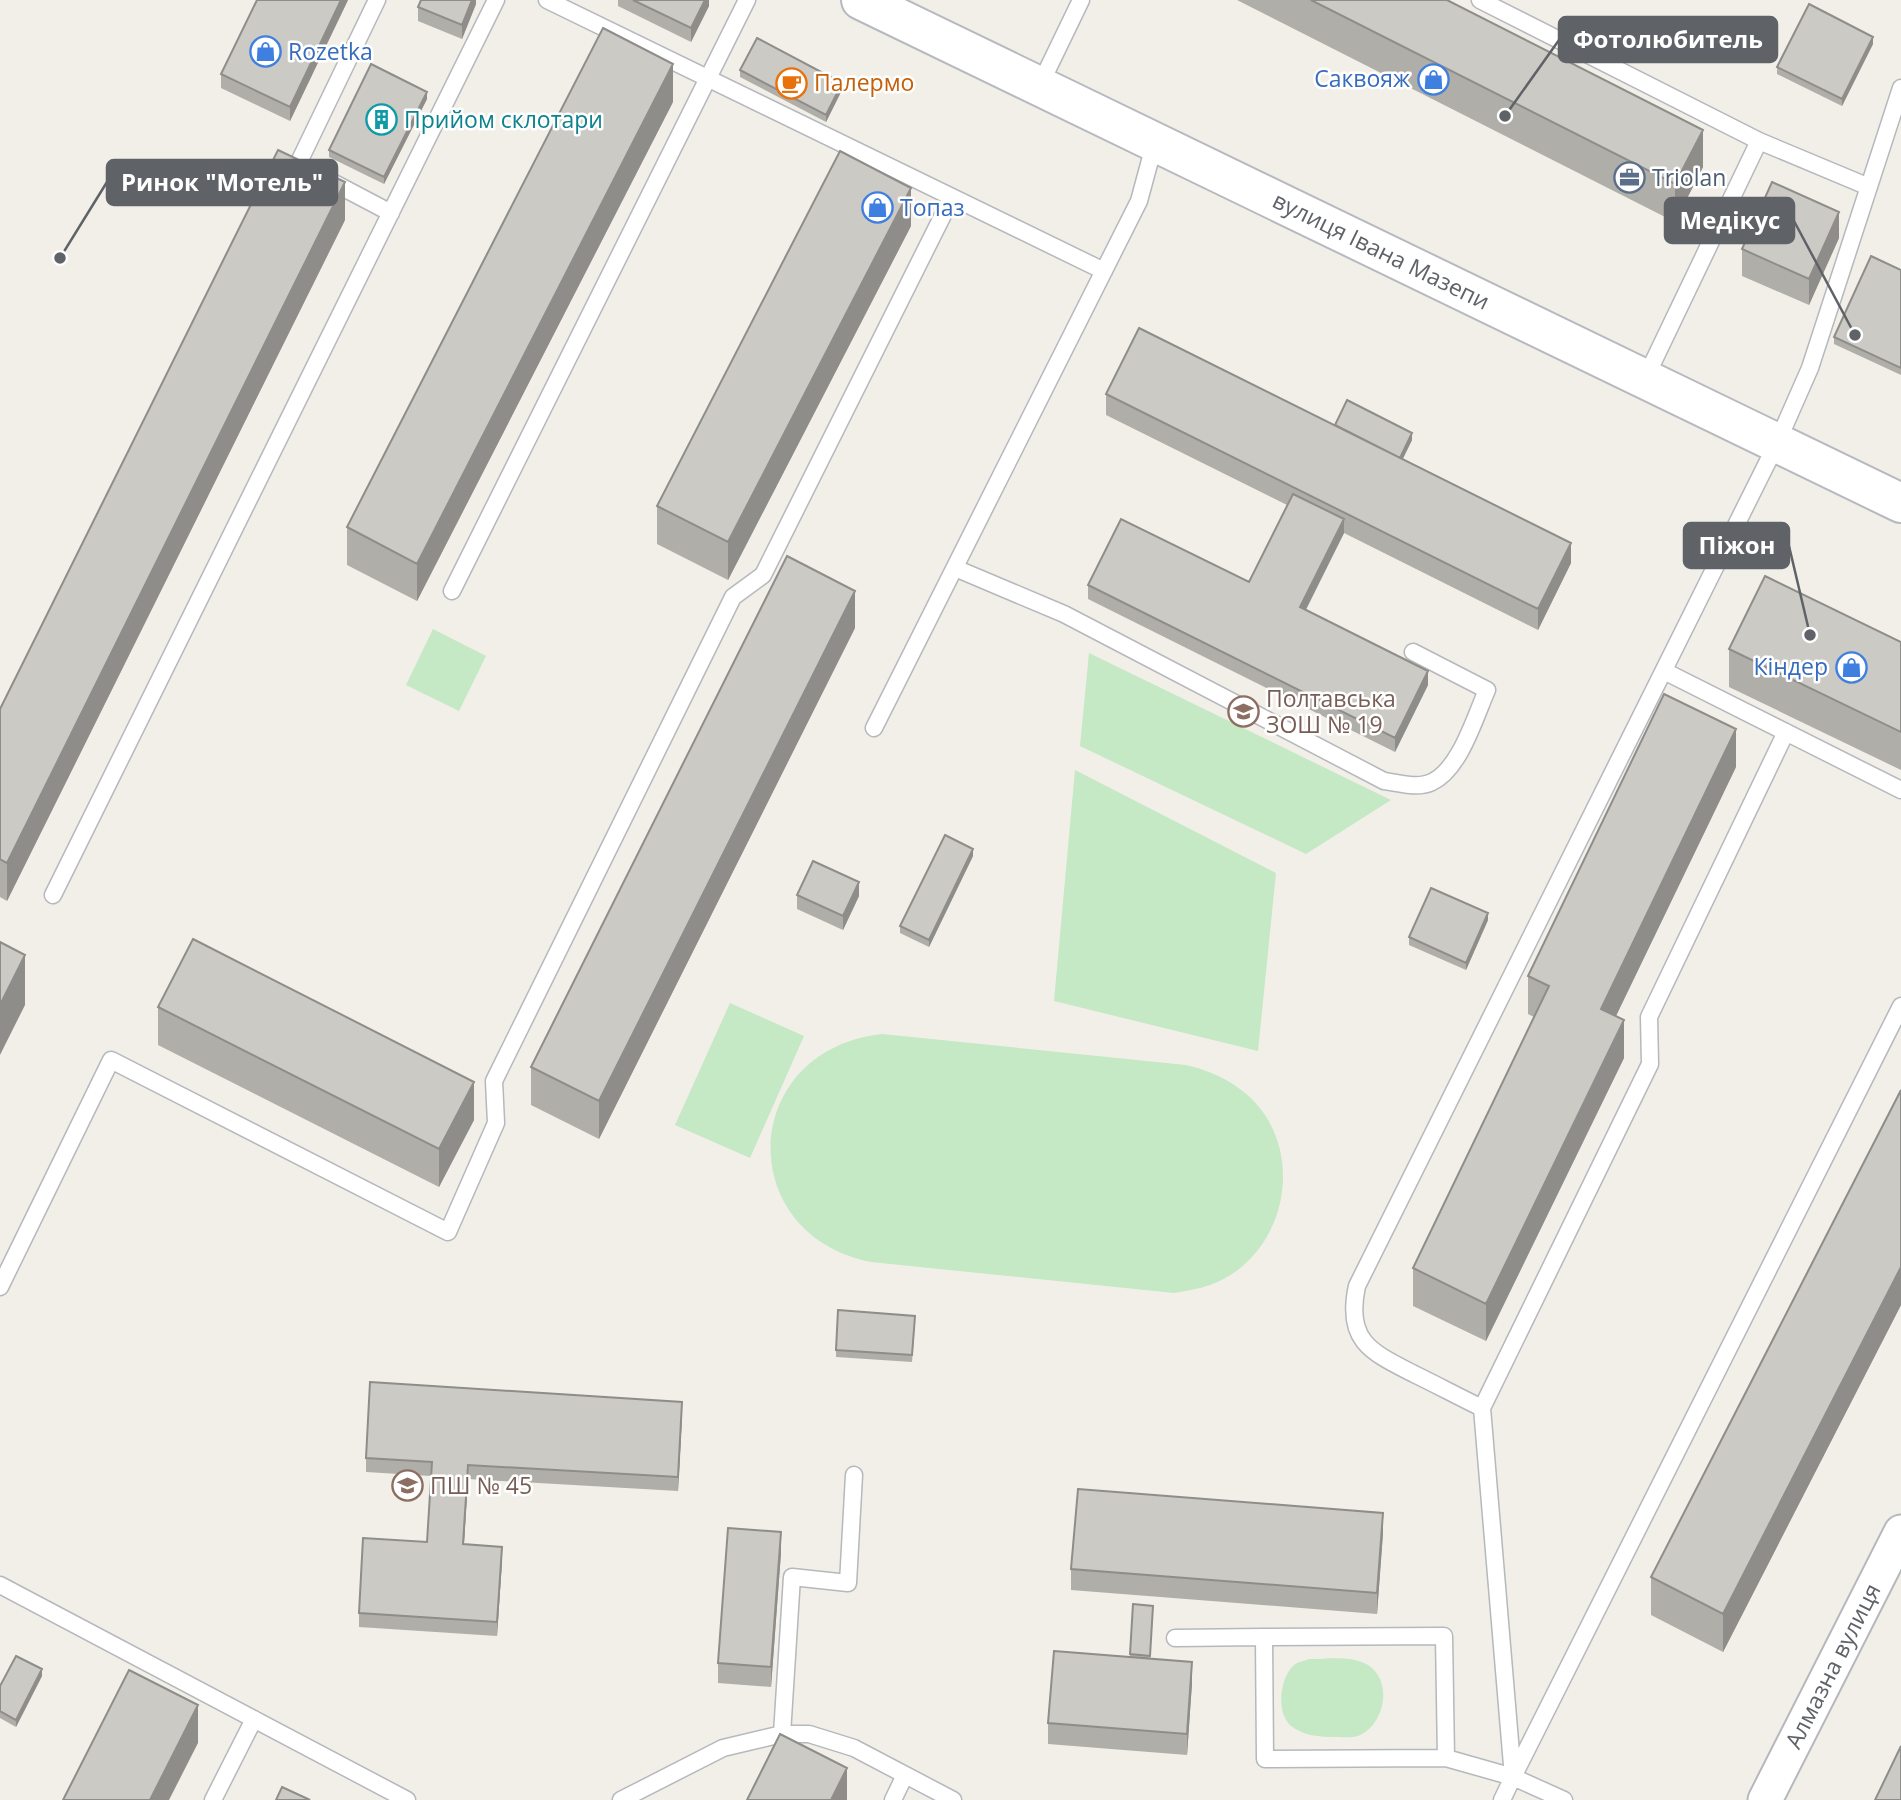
<svg xmlns="http://www.w3.org/2000/svg" width="1901" height="1800" font-family="'Open Sans',sans-serif">
  <style>
    .green { fill: #c5e8c5 }
    .lines { fill: none; stroke-linecap: round; stroke-linejoin: round }
    .lane-casing { stroke: #b5b8bc; stroke-width: 19 }
    .street-casing { stroke: #b5b8bc; stroke-width: 37 }
    .secondary-casing { stroke: #b6babf; stroke-width: 42 }
    .lane { stroke: #fff; stroke-width: 16 }
    .street { stroke: #fff; stroke-width: 33 }
    .secondary { stroke: #fff; stroke-width: 38 }
    .wall { fill: #afaea9 }
    .shaded-wall { fill: #8f8d8a }
    .building { fill: #cccac5; stroke: #8f8d8a; stroke-width: 2 }
    .labels { text-anchor: middle; stroke-width: 5; stroke-linejoin: round; paint-order: stroke }
    .shop-label { font-size: 23px; fill: #366cbe; stroke: #fff; text-anchor: start }
    .food-label { font-size: 23px; fill: #c56008; stroke: #fff; text-anchor: start }
    .culture-label { font-size: 23px; fill: #0d838f; stroke: #fff; text-anchor: start }
    .service-label { font-size: 23px; fill: #4e5e75; stroke: #fff; text-anchor: start }
    .street-label { font-size: 23px; fill: #5f6368; stroke: #fff }
    .education-label { font-size: 23px; fill: #785e54; stroke: #fff; text-anchor: start }
    .leader { fill: none; stroke: #5f6368; stroke-width: 2.5 }
    .callout-dot { fill: #5f6368; stroke: #fff; stroke-width: 2.5 }
    .callout { fill: #5f6368; stroke: #5f6368; stroke-width: 2.5 }
    .callout-label { font-size: 24px; text-anchor: middle; font-weight: bold; fill: #fff }
  </style>
  <rect width="100%" height="100%" fill="#f1efe8"/>
  <!-- green -->
  <path class="green" d="M433,629l53,27 -27,55 -53,-26z
    M1089,653l302,147 -85,54 -226,-108z
    M1075,770l201,103 -18,178 -204,-50z
    M730,1003l74,33 -54,122 -75,-33z
    M882,1034l304,31c31,7 61,23 79,50 39,59 12,146 -55,170 -12,4 -24,6 -36,8l-303,-31c-139,-28 -132,-212 11,-228z
    M1309,1659c18,0 43,-4 59,6 26,17 16,61 -10,71 -6,2 -16,1 -22,1 -16,0 -33,-1 -46,-12 -14,-13 -10,-48 4,-60 3,-3 11,-4 15,-6z"/>
  <g class="lines">
    <defs>
      <path id="lane" d="M377,0l-79,164 93,49
        M547,0l557,271
        M1480,0l279,141 -114,238
        M1039,87l42,-87
        M1759,141l110,46
        M955,568l109,46 320,167c15,2 34,8 48,1 28,-13 43,-65 55,-92l-74,-38
        M452,591l295,-591
        M1664,671l237,119
        M874,728l265,-527 16,-59
        M53,895l443,-895
        M0,1287l111,-227 337,172 48,-109 -2,-42 239,-484 30,-22 189,-378
        M1482,1408l168,-344 -1,-47 137,-285
        M0,1585l407,215
        M1175,1638l89,-1 1,122 181,-1 -2,-122 -180,1
        M782,1734l10,-157 56,6 6,-108
        M1446,1758l67,19 51,23
        M1514,1775l387,-769
        M213,1800l41,-81
        M621,1800l102,-52 59,-14h27l45,14 99,52
        M893,1800l12,-25
        M1502,1800l11,-23 -31,-369c-23,-11 -45,-23 -68,-34 -43,-22 -69,-33 -57,-88l420,-843 33,-75 91,-280"/>
      <path id="street" d="M1765,1800l136,-268"/>
      <path id="secondary" d="M861,0l1040,503"/>
    </defs>
    <!-- lane casing -->
    <use href="#lane" class="lane-casing"/>
    <!-- street casing -->
    <use href="#street" class="street-casing"/>
    <!-- secondary casing -->
    <use href="#secondary" class="secondary-casing"/>
    <!-- lane -->
    <use href="#lane" class="lane"/>
    <!-- street -->
    <use href="#street" class="street"/>
    <!-- secondary -->
    <use href="#secondary" class="secondary"/>
  </g>
  <!-- wall -->
  <path class="wall" d="M348,0l-58,121 -69,-33v-14z
    M476,0v4l-14,35 -44,-18v-14z
    M618,0h91v6l-18,36 -73,-36z
    M1237,0h210l256,167 -28,55z
    M1873,44l-31,62 -65,-32v-7z
    M740,70l102,20 -16,32 -86,-45z
    M427,99l-43,85 -55,-27v-7z
    M673,102l-256,499 -70,-36v-38z
    M345,220l-338,681 -7,-4v-188z
    M911,226l-183,354 -71,-36v-38z
    M1839,238l-30,67 -67,-29v-27z
    M1901,270v105l-67,-31v-7z
    M1106,394l229,31 77,15 -9,19 168,104 -33,67 -194,-97 -38,77 122,75 -33,67 -307,-153v-14l161,-3 38,-77 -181,-90z
    M855,628l-256,511 -68,-34v-38z
    M1901,642v128l-172,-83v-38z
    M1736,767l-120,249 8,42 -138,283 -73,-35v-38l121,-251 -6,-3v-38z
    M973,856l-44,91 -29,-14v-7z
    M797,895l62,1 -16,34 -46,-21z
    M1488,920l-22,50 -57,-25v-8z
    M158,1007l316,113 -35,67 -281,-142z
    M1901,1090v215l-178,347 -72,-37v-38z
    M915,1323l-3,39 -76,-5v-7z
    M682,1416l-4,75 -210,-12 -4,65 38,17 -5,75 -138,-9v-14l68,-71 4,-66 -65,-4v-14z
    M1383,1533l-6,81 -306,-24v-21z
    M781,1553l-10,134 -53,-4v-20z
    M1133,1604l20,9 -3,46 42,24 -5,72 -139,-11v-21l82,-66z
    M42,1676l-26,51 -16,-9v-32z"/>
  <!-- shaded-wall -->
  <path class="shaded-wall" d="M341,0h7l-58,121v-14z
    M472,0h4v4l-14,35v-14z
    M705,0h4v6l-18,36v-14z
    M1873,37v7l-31,62v-7z
    M673,64v38l-256,499v-37z
    M842,83v7l-16,32v-7z
    M427,92v7l-43,85v-7z
    M1703,130v37l-28,55v-38z
    M345,182v38l-338,681v-38z
    M911,188v38l-183,354v-38z
    M1839,212v26l-30,67v-26z
    M1412,433v7l-18,36v-7z
    M1344,519v14l-44,88v-14z
    M1571,543v20l-33,67v-21z
    M855,591v37l-256,511v-38z
    M1428,671v14l-33,67v-14z
    M1736,729v38l-135,280v-38z
    M973,849v7l-44,91v-7z
    M859,882v14l-16,34v-14z
    M1488,913v7l-22,50v-7z
    M25,955v50l-25,50v-50z
    M1624,1020v38l-138,283v-37z
    M474,1082v38l-35,67v-38z
    M1901,1267v38l-178,347v-38z
    M682,1402v14l-4,75v-14z
    M468,1465v14l-5,79v-14z
    M1383,1513v20l-6,81v-21z
    M781,1532v21l-10,134v-20z
    M502,1547v14l-5,75v-14z
    M1192,1662v21l-5,72v-21z
    M42,1669v7l-26,51v-7z
    M198,1705v38l-29,57h-19z
    M847,1768v32h-16z"/>
  <!-- building -->
  <path class="building" d="M257,0h84l-51,107 -69,-33z
    M421,0h51l-10,25 -44,-18z
    M633,0h72l-14,28z
    M1311,0h136l256,130 -28,54z
    M1809,4l64,33 -31,62 -65,-32z
    M603,28l70,36 -256,500 -70,-37z
    M757,38l85,45 -16,32 -86,-45z
    M371,64l56,28 -43,85 -55,-27z
    M278,150l67,32 -338,681 -7,-4v-150z
    M840,151l71,37 -183,354 -71,-36z
    M1772,182l67,30 -30,67 -67,-30z
    M1871,256l30,14v98l-67,-31z
    M1139,328l432,215 -33,66 -432,-215z
    M1347,400l65,33 -12,25 -65,-33z
    M1293,494l51,25 -44,88 128,64 -33,67 -307,-153 33,-66 128,63z
    M787,556l68,35 -256,510 -68,-34z
    M1765,576l136,66v90l-172,-83z
    M1664,694l72,35 -135,280 23,11 -138,284 -73,-36 136,-282 -21,-10z
    M945,835l28,14 -44,91 -29,-14z
    M813,861l46,21 -16,34 -46,-21z
    M1431,888l57,25 -22,50 -57,-26z
    M193,939l281,143 -35,67 -281,-142z
    M0,942l25,13 -25,50z
    M1901,1090v177l-178,347 -72,-37z
    M838,1310l77,6 -3,39 -76,-5z
    M370,1382l312,20 -4,75 -210,-12 -5,79 39,3 -5,75 -138,-9 4,-75 64,4 5,-80 -66,-4z
    M1078,1489l305,24 -6,80 -306,-24z
    M728,1528l53,4 -10,135 -53,-4z
    M1133,1604l20,2 -3,50 -20,-2z
    M1054,1651l138,11 -5,72 -139,-11z
    M16,1656l26,13 -26,51 -16,-9v-25z
    M129,1670l69,35 -48,95h-87z
    M780,1734l67,34 -16,32h-84z
    M1901,1746v54h-26z
    M282,1787l28,13h-34z"/>
  <!-- icons -->
  <defs>
    <symbol id="shop-ring" viewBox="-11 -11 22 22"><circle r="9.5" fill="#fff" stroke="#3f7fe0" stroke-width="1.5"/><path d="M-5-2.5h2.3a2.7 3.5 0 0 1 5.4 0H5L5.5 6h-11ZM-1.5-2.5h3a1.5 2.3 0 0 0-3 0Z" fill="#3f7fe0"/></symbol>
    <symbol id="cafe-ring" viewBox="-11 -11 22 22"><circle r="9.5" fill="#fff" stroke="#e8710a" stroke-width="1.5"/><path d="M-5.5-4.5H6V0H3Q3 3.5 0 3.5H-2.5Q-5.5 3.5-5.5 0ZM3-3.2v2h1.7v-2ZM-6 4.5H4V6H-6Z" fill="#e8710a"/></symbol>
    <symbol id="building-ring" viewBox="-11 -11 22 22"><circle r="9.5" fill="#fff" stroke="#0f9aa8" stroke-width="1.5"/><path d="M-4-6H4V6H1V3H-1V6H-4ZM-2.5-4.3h1.7v1.8h-1.7ZM.8-4.3h1.7v1.8H.8ZM-2.5-1h1.7V.8h-1.7ZM.8-1h1.7V.8H.8Z" fill="#0f9aa8"/></symbol>
    <symbol id="office-ring" viewBox="-11 -11 22 22"><circle r="9.5" fill="#fff" stroke="#5c6f8a" stroke-width="1.5"/><path d="M-6-3h4V-5.5h4V-3h4V5H-6ZM-1-4.5V-3h2v-1.5ZM-6 0V1H6V0Z" fill="#5c6f8a"/></symbol>
    <symbol id="school-ring" viewBox="-11 -11 22 22"><circle r="9.5" fill="#fff" stroke="#8d6e63" stroke-width="1.5"/><path d="M0-5L7-2L0 1L-7-2ZM-4 1L0 2.5L4 1V4Q0 6-4 4Z" fill="#8d6e63"/></symbol>
  </defs>
  <g fill-rule="evenodd">
    <use href="#shop-ring" x="248" y="34" width="35" height="35"/>
    <use href="#shop-ring" x="1416" y="62" width="35" height="35"/>
    <use href="#cafe-ring" x="774" y="66" width="35" height="35"/>
    <use href="#building-ring" x="364" y="102" width="35" height="35"/>
    <use href="#office-ring" x="1612" y="160" width="35" height="35"/>
    <use href="#shop-ring" x="860" y="190" width="35" height="35"/>
    <use href="#shop-ring" x="1834" y="650" width="35" height="35"/>
    <use href="#school-ring" x="1226" y="694" width="35" height="35"/>
    <use href="#school-ring" x="390" y="1468" width="35" height="35"/>
  </g>
  <g class="labels">
    <!-- shop labels -->
    <g class="shop-label">
      <text x="288" y="60">Rozetka</text>
      <text x="1410" y="87" text-anchor="end">Саквояж</text>
      <text x="900" y="216">Топаз</text>
      <text x="1828" y="675" text-anchor="end">Кіндер</text>
    </g>
    <!-- food labels -->
    <g class="food-label">
      <text x="814" y="91">Палермо</text>
    </g>
    <!-- culture labels -->
    <g class="culture-label">
      <text x="404" y="128">Прийом склотари</text>
    </g>
    <!-- service labels -->
    <g class="service-label">
      <text x="1652" y="186">Triolan</text>
    </g>
    <!-- street labels -->
    <g class="street-label">
      <text transform="translate(1381 251) rotate(26)" y="8">вулиця Івана Мазепи</text>
      <text transform="translate(1833 1666) rotate(-63)" y="8">Алмазна вулиця</text>
    </g>
    <!-- education labels -->
    <g class="education-label">
      <text x="1266" y="707">Полтавська<tspan x="1266" dy="26">ЗОШ № 19</tspan></text>
      <text x="430" y="1494">ПШ № 45</text>
    </g>
  </g>
  <!-- callouts -->
  <path class="leader" d="M1505 116L1559 40M60 258L107 182M1855 335L1794 221M1810 635L1789 546"/>
  <g class="callout-dot">
    <circle cx="1505" cy="116" r="7"/>
    <circle cx="60" cy="258" r="7"/>
    <circle cx="1855" cy="335" r="7"/>
    <circle cx="1810" cy="635" r="7"/>
  </g>
  <g class="callout">
    <rect x="1559" y="17" width="218" height="45" rx="7"/>
    <rect x="107" y="160" width="230" height="45" rx="7"/>
    <rect x="1665" y="198" width="129" height="45" rx="7"/>
    <rect x="1684" y="523" width="105" height="45" rx="7"/>
  </g>
  <g class="callout-label">
    <text x="1668" y="48">Фотолюбитель</text>
    <text x="222" y="191">Ринок "Мотель"</text>
    <text x="1730" y="229">Медікус</text>
    <text x="1737" y="554">Піжон</text>
  </g>
</svg>
